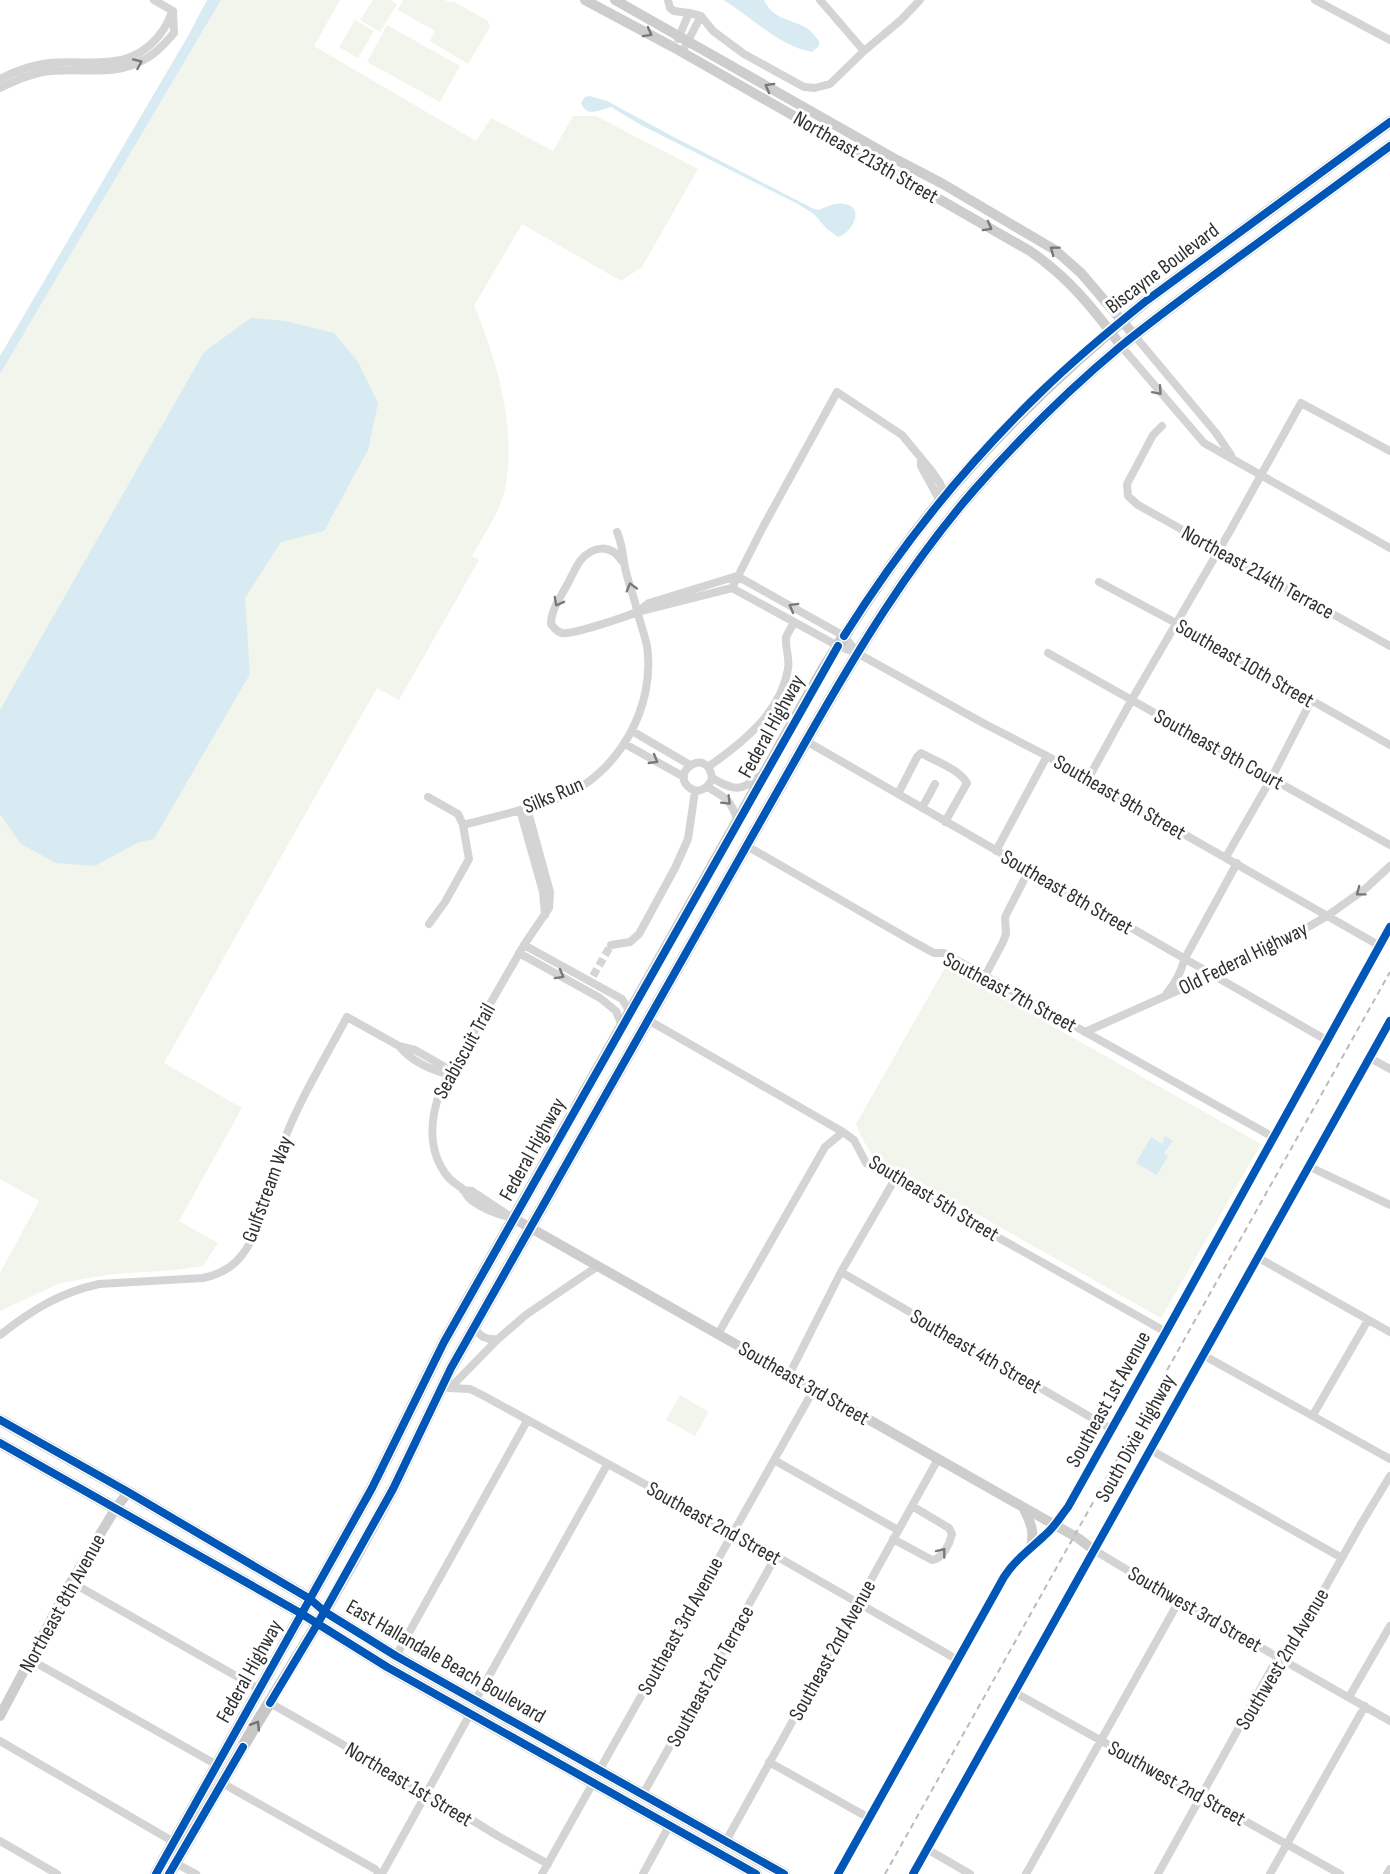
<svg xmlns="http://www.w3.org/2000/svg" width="1390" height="1874" font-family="'Sofia Sans Condensed',sans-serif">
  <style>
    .green { fill: #f2f5ec }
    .water { fill: #d8ebf3 }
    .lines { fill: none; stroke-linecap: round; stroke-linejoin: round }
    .street-tunnel { stroke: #d5d5d5; stroke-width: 8; stroke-dasharray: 8 4; stroke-linecap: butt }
    .street { stroke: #d4d4d4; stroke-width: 8 }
    .secondary { stroke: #cdcdcd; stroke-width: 10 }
    .primary { stroke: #c7c7c7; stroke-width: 12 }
    .rail { stroke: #bbb; stroke-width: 2; stroke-dasharray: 6 4.5; stroke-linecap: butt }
    .cycleway-casing { stroke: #fff; stroke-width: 11 }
    .cycleway { stroke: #0057b8; stroke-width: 8 }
    .oneway { stroke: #767676 }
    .oneway2 { stroke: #797979 }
    .oneway3 { stroke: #737373 }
    .labels { text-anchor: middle; stroke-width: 6; stroke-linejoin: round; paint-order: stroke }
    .street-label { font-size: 21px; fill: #2f2f2f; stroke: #fff }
  </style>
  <rect width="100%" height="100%" fill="#fff"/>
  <!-- green -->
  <path class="green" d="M221,0h119l-26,46 162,95 15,-23 62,33 20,-35h23l102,53 -56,98 -21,14 -99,-57 -48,82c24,55 44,128 30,188 -4,16 -23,46 -32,62l7,4 -80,140 -22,-12 -213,375 78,45 -63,113 39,22 -15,23 -27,4 -63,4 -53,9 -60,28v-38l39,-72 -39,-22v-805z
    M373,0h17l7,4 -17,28 -20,-12z
    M403,0h42l6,3 2,-2 35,20 2,6 -22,37 -38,-23 5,-10 -37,-21z
    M355,20l19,11 -16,27 -19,-11z
    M387,25l73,41 -20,36 -73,-40z
    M946,966l315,178 -100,174 -287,-162c-6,-6 -16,-25 -18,-32z
    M680,1395l29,17 -14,24 -29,-16z"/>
  <!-- water -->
  <path class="water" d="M207,0h14l-221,374v-18l188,-320z
    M723,0h41c10,20 24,18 41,27 6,3 10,9 14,14v5l-7,6c-35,-7 -60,-35 -89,-52z
    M590,96l17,5 63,34 142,73 6,2c9,-3 17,-8 27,-6 21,4 6,30 -7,33l-12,-9 -12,-14 -18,-11 -155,-78 -30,-18c-12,3 -24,11 -30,-4l4,-6z
    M251,318l34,3 49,12 24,29 20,41 -10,47 -44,81 -43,11 -36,56 5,76 -96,165 -17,4 -42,23 -39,-3 -35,-19 -21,-30v-104l204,-358z
    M1165,1136l8,5 -9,12 4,3 -11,19 -21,-12 15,-26 11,7z"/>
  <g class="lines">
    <!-- street-tunnel -->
    <path class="street-tunnel" d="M593,976l18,-31"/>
    <!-- street -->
    <path class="street" d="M154,0l19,11
      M668,0l2,8 4,3 15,2 12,3 12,15 31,23 60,33 11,1 15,-4 34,-33 37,-31 19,-20
      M820,0l44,51
      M1315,0l75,40
      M678,39l11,-26
      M682,52l19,-36
      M0,79c15,-8 32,-14 49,-16 42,-4 81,11 112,-30 5,-6 8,-14 11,-21
      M0,88c14,-7 27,-13 43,-16 36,-6 70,7 104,-14 11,-6 19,-16 27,-25l-1,-22
      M1134,335l82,98 15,22
      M1121,346l83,97 186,105
      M1162,426l-9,9 -26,49 1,12 10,9 252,141
      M921,458v8l19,35
      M622,561c-11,-17 -29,-16 -42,0 -5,7 -9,17 -13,24 -7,13 -16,25 -16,39 3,4 6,8 11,9 10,2 63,-16 75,-21l95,-24
      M737,576l107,60 12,15
      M1099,582l77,41 214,122
      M732,588l106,58 19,7 126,70 64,33 333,190
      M732,588l31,-61 74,-135 65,43 29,35 9,13 5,13
      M641,609l8,-6 88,-27
      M1048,653l342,192
      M632,731l58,34
      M806,741l522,300
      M625,744l59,33
      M708,767c34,-24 73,-54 80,-98 2,-11 -3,-21 -2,-32l8,-15
      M712,778c-3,9 -13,17 -22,10 -22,-15 18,-43 22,-10 23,13 28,14 49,-3
      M1088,779l43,-78 99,-170 71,-128 89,48
      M707,787c20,11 24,13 31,35
      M898,794l19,-37 4,-4c14,8 38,16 46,30l-22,39
      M428,797l30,17 5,11 6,34 -24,43 -16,22
      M922,808l13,-24
      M520,810l23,82 2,23
      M463,825c33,-9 68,-16 101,-29 55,-24 92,-90 83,-150 -3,-14 -9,-29 -12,-44 -4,-13 -9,-26 -11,-40 -2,-12 -2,-18 -7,-30
      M747,846l165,95 22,12h10l329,184
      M996,851l51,-95
      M1226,857l46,-80 39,-76
      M524,945l98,54 8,13
      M611,945l19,-3 9,-8 36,-66 13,-29 7,-48
      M519,953l81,45 16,13 6,15
      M985,976l18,-34 3,-8 -1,-17 24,-47
      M1167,993c9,-11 14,-20 17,-33l53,-97
      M648,1020l195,112 11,8 12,23 300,169
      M1085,1032l184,-82 58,-34 38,-27 25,-23
      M399,1046c12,15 32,24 51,29
      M1370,1058l20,11
      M1308,1166l82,39
      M463,1190l9,1 39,26
      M513,1218c-14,-3 -30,-9 -42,-18 -4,-3 -5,-7 -8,-11 -5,-4 -11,-7 -15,-12 -21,-26 -18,-59 -7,-88l83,-144 25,-37 1,-16 -23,-84
      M1257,1257l133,75
      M841,1272l270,157
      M474,1327c6,10 12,13 24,12
      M718,1334l107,-187 18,-15
      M0,1335c32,-25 59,-42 99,-51l104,-6c15,-3 29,-10 39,-23 21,-26 26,-74 39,-107 17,-46 43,-88 66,-131l52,29 16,4 37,21
      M1203,1355l187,104
      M789,1375l52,-103 54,-93
      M449,1388l21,1 14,7 292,160 182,104
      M450,1388l48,-49 29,-25 71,-48
      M1313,1415l55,-95
      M1149,1449l193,109
      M774,1460l124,70
      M893,1539l39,21c11,-1 18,-17 20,-26l-3,-6 -37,-22
      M1094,1550l85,51 211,120
      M71,1582l188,107
      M396,1656l131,-235
      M31,1660l186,105
      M1014,1692l326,182
      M1349,1697l41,-71
      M475,1701l132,-236
      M270,1703l156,89 72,44 50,28
      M0,1741l174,101
      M769,1762l100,56
      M600,1769l214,-380
      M222,1783l153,86 4,5
      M643,1794l133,-238
      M0,1841l57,33
      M726,1841l212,-382
      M927,1849l43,25
      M175,1863l21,11
      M382,1874l88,-160
      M542,1874l51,-91
      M643,1874l26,-48
      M1026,1874l153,-273
      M1158,1874l120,-217 12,-7 71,-126 29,-48
      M1270,1874l95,-168
      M1387,1874l3,-5"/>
    <!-- secondary -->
    <path class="secondary" d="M585,0l88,47 357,204c39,27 63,57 91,95
      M615,0l282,160 46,24 112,66 26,23 53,62
      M513,1218l510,289 55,31 16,12
      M1023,1507c7,15 12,23 8,40
      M0,1716l71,-134 45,-74 12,-16
      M838,1874l166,-297c11,-17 25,-27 40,-41 10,-8 16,-19 24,-29l98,-175 224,-405
      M913,1874l477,-853"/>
    <!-- primary -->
    <path class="primary" d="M0,1420l128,72 182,107 15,13 71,44 388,218
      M0,1443l302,171 85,53 369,207
      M156,1874l216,-386 72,-146 379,-672c32,-52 65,-103 103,-151 65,-82 139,-152 220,-218l244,-179
      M169,1874l83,-143 66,-108 36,-63 39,-71 58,-121 355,-627c50,-88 102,-175 169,-252 45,-51 93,-99 146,-143 42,-34 86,-66 130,-98 46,-34 93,-68 139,-102"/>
    <!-- rail -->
    <path class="rail" d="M885,1874l505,-902"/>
    <defs>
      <path id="cycleway" d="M844,636c56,-89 122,-172 198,-245 33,-32 68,-61 104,-90l244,-179
        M0,1420l128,72 182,107 15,13 71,44 388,218
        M0,1443l302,171 85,53 369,207
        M270,1703l48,-80 75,-134 58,-121 355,-627c50,-88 102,-175 169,-252 45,-51 93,-99 146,-143 42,-34 86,-66 130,-98 46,-34 93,-68 139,-102
        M156,1874l216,-386 72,-146 394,-696
        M169,1874l74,-127
        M838,1874l166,-297c11,-17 25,-27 40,-41 10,-8 16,-19 24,-29l98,-175 224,-405
        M913,1874l477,-853"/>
    </defs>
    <!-- cycleway casing -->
    <use href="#cycleway" class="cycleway-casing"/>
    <!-- cycleway -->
    <use href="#cycleway" class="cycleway"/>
  </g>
  <!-- one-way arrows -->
  <defs><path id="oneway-chevron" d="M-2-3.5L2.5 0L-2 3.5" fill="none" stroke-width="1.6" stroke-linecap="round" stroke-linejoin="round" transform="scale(1.5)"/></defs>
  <g class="oneway">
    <use href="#oneway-chevron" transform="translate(648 33) rotate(29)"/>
    <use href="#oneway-chevron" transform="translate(769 87) rotate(-151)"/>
    <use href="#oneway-chevron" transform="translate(988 227) rotate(29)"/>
    <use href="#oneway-chevron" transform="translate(1054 250) rotate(-143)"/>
  </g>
  <g class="oneway2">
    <use href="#oneway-chevron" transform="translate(138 63) rotate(-24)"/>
    <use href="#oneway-chevron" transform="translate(1158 391) rotate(49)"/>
    <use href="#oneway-chevron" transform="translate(631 587) rotate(-106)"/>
    <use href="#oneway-chevron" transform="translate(558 602) rotate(118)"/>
    <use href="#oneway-chevron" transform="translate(793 607) rotate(-151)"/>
    <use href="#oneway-chevron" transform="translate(654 760) rotate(30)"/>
    <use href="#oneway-chevron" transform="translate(727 801) rotate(45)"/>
    <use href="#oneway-chevron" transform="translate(1360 892) rotate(143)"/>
    <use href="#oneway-chevron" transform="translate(560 975) rotate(29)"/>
    <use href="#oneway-chevron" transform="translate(942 1552) rotate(-52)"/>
  </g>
  <use class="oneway3" href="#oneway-chevron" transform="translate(256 1725) rotate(-58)"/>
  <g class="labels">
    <!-- street labels -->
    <g class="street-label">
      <text transform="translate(866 157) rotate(30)" y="7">Northeast 213th Street</text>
      <text transform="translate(1162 268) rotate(-37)" y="7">Biscayne Boulevard</text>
      <text transform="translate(1258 572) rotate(29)" y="7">Northeast 214th Terrace</text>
      <text transform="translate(1245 663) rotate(30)" y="7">Southeast 10th Street</text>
      <text transform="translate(771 726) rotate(-61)" y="7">Federal Highway</text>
      <text transform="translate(1219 749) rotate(29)" y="7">Southeast 9th Court</text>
      <text transform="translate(553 795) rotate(-23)" y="7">Silks Run</text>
      <text transform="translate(1120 797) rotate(30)" y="7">Southeast 9th Street</text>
      <text transform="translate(1067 892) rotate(30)" y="7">Southeast 8th Street</text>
      <text transform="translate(1243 958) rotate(-26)" y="7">Old Federal Highway</text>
      <text transform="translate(1010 992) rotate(28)" y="7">Southeast 7th Street</text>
      <text transform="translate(464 1051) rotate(-61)" y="7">Seabiscuit Trail</text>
      <text transform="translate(532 1149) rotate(-61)" y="7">Federal Highway</text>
      <text transform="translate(267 1189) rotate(-70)" y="7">Gulfstream Way</text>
      <text transform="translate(934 1198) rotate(31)" y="7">Southeast 5th Street</text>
      <text transform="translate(976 1351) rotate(30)" y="7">Southeast 4th Street</text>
      <text transform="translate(804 1383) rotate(30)" y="7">Southeast 3rd Street</text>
      <text transform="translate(1108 1399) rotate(-61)" y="7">Southeast 1st Avenue</text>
      <text transform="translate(1135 1438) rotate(-61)" y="7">South Dixie Highway</text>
      <text transform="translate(714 1523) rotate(29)" y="7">Southeast 2nd Street</text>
      <text transform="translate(62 1603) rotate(-61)" y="7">Northeast 8th Avenue</text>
      <text transform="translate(1195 1609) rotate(30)" y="7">Southwest 3rd Street</text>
      <text transform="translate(680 1626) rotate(-61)" y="7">Southeast 3rd Avenue</text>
      <text transform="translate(832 1650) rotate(-61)" y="7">Southeast 2nd Avenue</text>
      <text transform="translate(1282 1659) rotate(-59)" y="7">Southwest 2nd Avenue</text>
      <text transform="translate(446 1661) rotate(30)" y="7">East Hallandale Beach Boulevard</text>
      <text transform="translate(249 1671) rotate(-61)" y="7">Federal Highway</text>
      <text transform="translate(710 1676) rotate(-61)" y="7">Southeast 2nd Terrace</text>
      <text transform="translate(1177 1783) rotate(29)" y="7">Southwest 2nd Street</text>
      <text transform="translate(409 1784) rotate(31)" y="7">Northeast 1st Street</text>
    </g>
  </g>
</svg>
